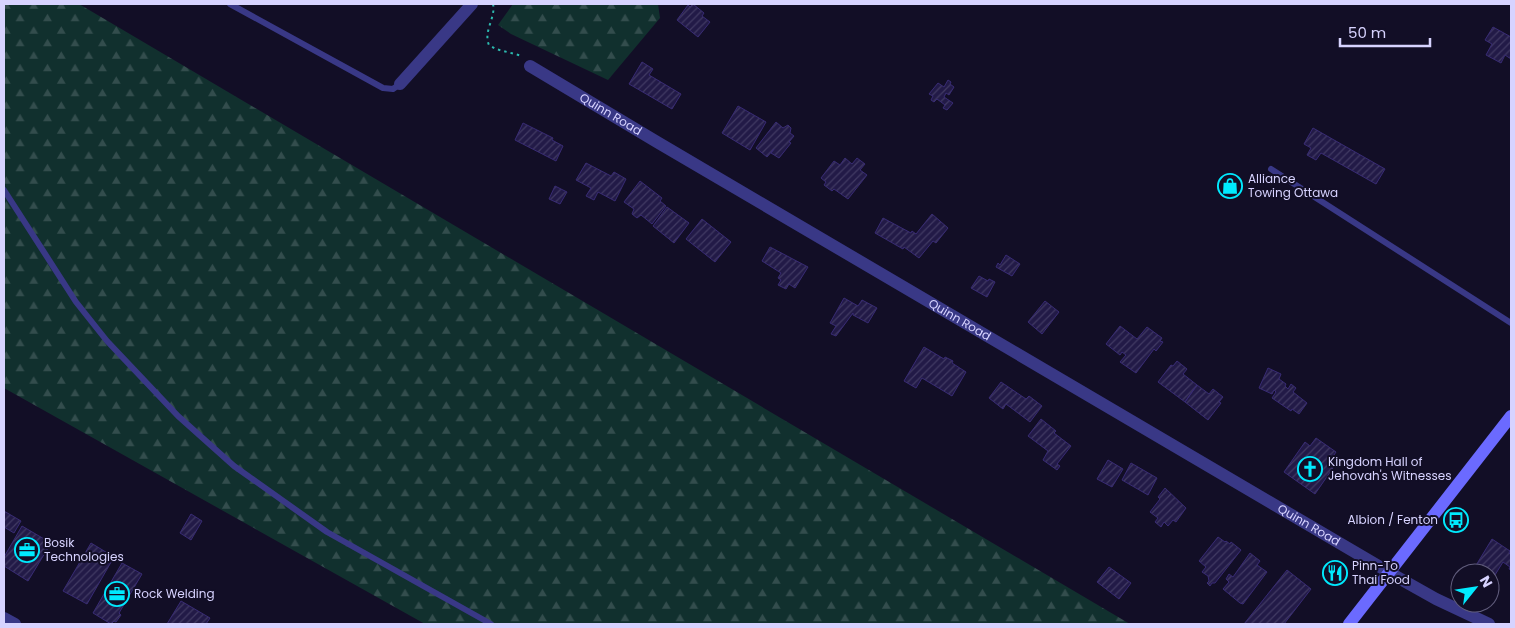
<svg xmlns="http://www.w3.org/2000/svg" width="1515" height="628" font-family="Poppins,sans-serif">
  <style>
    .forest { fill: url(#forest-firs) }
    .building { fill: url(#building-hatch); stroke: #382b74 }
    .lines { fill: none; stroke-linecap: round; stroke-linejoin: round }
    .path { stroke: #2cbaaf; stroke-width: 2; stroke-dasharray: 2.5 4; stroke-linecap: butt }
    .lane { stroke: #393886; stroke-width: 6 }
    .street { stroke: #393886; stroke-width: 12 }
    .secondary { stroke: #6b6aff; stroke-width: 12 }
    .labels { text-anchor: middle; stroke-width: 4; stroke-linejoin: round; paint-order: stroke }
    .street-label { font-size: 12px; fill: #d7d3ff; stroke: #120e26 }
    .poi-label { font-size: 12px; fill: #d7d3ff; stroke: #120e26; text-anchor: start }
  </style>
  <defs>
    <pattern id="forest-firs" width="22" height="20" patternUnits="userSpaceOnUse" patternTransform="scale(1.25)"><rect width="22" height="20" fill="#11302e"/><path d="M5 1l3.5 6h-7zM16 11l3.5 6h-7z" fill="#334d4d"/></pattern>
    <pattern id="building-hatch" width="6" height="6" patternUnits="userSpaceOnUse" patternTransform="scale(1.25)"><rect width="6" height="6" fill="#221a47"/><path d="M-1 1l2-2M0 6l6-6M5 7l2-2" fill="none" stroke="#413a63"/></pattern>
  </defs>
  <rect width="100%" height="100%" fill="#120e26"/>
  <!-- forest -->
  <path class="forest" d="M4,4h75l1051,620h-705l-421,-236z
    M513,4h145l2,14 -52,62 -97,-46 -13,-9z"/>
  <!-- building -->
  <path class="building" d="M693,4l11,9 -2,3 8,6 -12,15 -21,-17 11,-15 2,2z
    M1493,27l18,10v22l-6,-4 -4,8 -15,-8 6,-11 -7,-4z
    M642,62l11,7 -4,6 32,19 -9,15 -43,-25z
    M948,80l3,2 -1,2 4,3 -5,8 -3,-2 -2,4 9,6 -6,7 -4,-2 2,-3 -8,-6 -3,3 -3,-2 2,-4 -4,-2 9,-11 6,4z
    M738,106l28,16 -16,28 -28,-17z
    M776,122l7,6 5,-3 3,3 -1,5 4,3 -5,6 2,1 -12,15 -8,-5 3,-4 -7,8 -11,-9z
    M523,123l30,15 -1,2 11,6 -7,15 -41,-21z
    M1313,128l72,41 -9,15 -55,-31 -5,7 -9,-5 4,-7 -7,-4z
    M845,158l7,6 5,-6 8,6 -5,6 7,5 -19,24 -14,-10 -2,2 -8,-6 2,-3 -5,-4 13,-17 6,4z
    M586,163l25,13 3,-4 12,7 -11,22 -17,-9 -4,8 -8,-4 5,-8 -15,-8z
    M640,181l22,17 -2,3 6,5 -14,18 -11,-9 -4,3 -5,-4 2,-5 -10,-7z
    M555,186l12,6 -7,12 -11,-5z
    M667,207l22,16 -15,20 -21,-17z
    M932,214l16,14 -12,15 -3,-2 -14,17 -15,-11 -1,2 -28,-16 8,-15 28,15 1,-2 4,3z
    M702,219l29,23 -16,20 -29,-23z
    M770,247l38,20 -13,21 -6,-4 -3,5 -8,-4 3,-5 -3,-2 3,-5 -19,-12z
    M1006,255l14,9 -8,12 -16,-9 2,-4 2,2z
    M979,276l9,5 1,-2 6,3 -8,15 -16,-9z
    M844,298l14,8 4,-6 15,8 -9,15 -15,-8v-2l-17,23 -5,-2 5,-8 -6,-3z
    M1045,301l14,11 -17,22 -14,-12z
    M1120,326l17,13 10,-12 15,11 -2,3 3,1 -7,9 -2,-2 -18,24 -16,-11 6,-7 -4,-3 -2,3 -14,-11z
    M924,347l20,12 1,-2 8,4 -1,2 14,9 -14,24 -30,-18 -6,10 -12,-7z
    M1177,361l10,8 -4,5 14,11 -12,17 -27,-20 13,-17 2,1z
    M1268,368l13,6 -2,5 7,5 -1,2 3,3 3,-5 5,4 -3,4 14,11 -8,11 -7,-5 -1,2 -19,-13 4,-6 -2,-2 -2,4 -13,-6z
    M1001,382l25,17 3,-3 13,10 -12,16 -24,-18 -3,5 -14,-11z
    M1197,385l12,9 4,-5 10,8 -4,5 2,1 -13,17 -23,-18z
    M1041,419l15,12 -2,2 17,13 -14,18 3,2 -3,4 -14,-10 5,-9 -20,-15z
    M1316,438l20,14 -6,9 5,4 -20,29 -31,-22 21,-30 5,4z
    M1108,460l15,9 -11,18 -15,-8z
    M1131,463l26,15 -9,17 -26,-15z
    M1165,488l21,20 -10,14 -3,-2 -5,6 -4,-4 -3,5 -6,-5 3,-4 -8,-6 10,-13 -2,-2z
    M4,511l17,10 -7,12 -10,-6z
    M191,514l11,7 -11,19 -11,-7z
    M22,526l29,17 -23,38 -24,-15v-9z
    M1218,537l7,5 1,-1 4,3 1,-2 10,8 -26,33h-3l-2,3 -3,-3 2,-2 -1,-5 -6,-4 4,-5 -7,-6z
    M1492,539l18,12 -1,2 2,2v15l-2,-1 1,-2 -7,-5 -13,21v-10l-18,-1z
    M91,543l23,14 -27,47 -24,-13z
    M1250,553l10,8 -3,4 10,7 -24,32 -3,-1 -17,-14 6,-7 -3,-3 3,-5 4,3z
    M122,563l20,11 -23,39 2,2 -5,7 -2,-1 -3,3 -18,-11z
    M1109,567l22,16 -12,16 -22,-17z
    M1287,570l24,19 -27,35h-40z
    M181,601l29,17 -4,6h-39z"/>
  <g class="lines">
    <!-- path -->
    <path class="path" d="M493,4c3,14 -10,27 -4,41l7,4 26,7"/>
    <!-- lane -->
    <path class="lane" d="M230,4l153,84 10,1 7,-5
      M1271,169l240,154
      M4,190l72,112 31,39 71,75 56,50 93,66 164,92"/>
    <!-- street -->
    <g class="street">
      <path id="s1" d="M530,66l127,76 747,439 32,18 53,25"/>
      <path d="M400,84l72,-80"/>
      <path d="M4,618l11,6"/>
    </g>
    <!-- secondary -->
    <path class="secondary" d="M1349,624l162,-208"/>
  </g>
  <!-- icons -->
  <defs>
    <symbol id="shop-ring" viewBox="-11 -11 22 22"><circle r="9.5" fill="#120e26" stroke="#00eafe" stroke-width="1.5"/><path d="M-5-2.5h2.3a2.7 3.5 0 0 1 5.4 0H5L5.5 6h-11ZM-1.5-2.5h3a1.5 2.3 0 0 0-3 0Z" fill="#00eafe"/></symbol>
    <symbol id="church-ring" viewBox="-11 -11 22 22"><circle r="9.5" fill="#120e26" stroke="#00eafe" stroke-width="1.5"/><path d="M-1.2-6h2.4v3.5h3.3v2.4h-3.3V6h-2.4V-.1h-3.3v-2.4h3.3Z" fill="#00eafe"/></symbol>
    <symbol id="bus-ring" viewBox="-11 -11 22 22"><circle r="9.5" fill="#120e26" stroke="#00eafe" stroke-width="1.5"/><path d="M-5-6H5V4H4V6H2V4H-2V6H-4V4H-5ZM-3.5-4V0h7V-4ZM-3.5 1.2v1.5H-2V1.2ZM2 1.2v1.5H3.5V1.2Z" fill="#00eafe"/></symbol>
    <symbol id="office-ring" viewBox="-11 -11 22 22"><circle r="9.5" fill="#120e26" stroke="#00eafe" stroke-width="1.5"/><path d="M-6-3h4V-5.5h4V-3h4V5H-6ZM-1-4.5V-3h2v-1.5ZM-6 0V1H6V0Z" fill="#00eafe"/></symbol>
    <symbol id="restaurant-ring" viewBox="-11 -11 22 22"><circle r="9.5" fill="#120e26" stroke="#00eafe" stroke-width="1.5"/><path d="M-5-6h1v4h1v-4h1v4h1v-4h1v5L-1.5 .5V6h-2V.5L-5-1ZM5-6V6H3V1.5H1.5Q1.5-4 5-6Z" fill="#00eafe"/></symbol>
  </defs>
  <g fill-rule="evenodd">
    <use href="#shop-ring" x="1216" y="172" width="28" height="28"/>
    <use href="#church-ring" x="1296" y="455" width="28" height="28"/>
    <use href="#bus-ring" x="1442" y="506" width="28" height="28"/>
    <use href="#office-ring" x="13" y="536" width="28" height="28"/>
    <use href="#restaurant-ring" x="1321" y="559" width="28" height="28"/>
    <use href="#office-ring" x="103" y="580" width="28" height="28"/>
  </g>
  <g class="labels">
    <!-- street labels -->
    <g class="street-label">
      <text dy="4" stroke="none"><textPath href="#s1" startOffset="94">Quinn Road</textPath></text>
      <text dy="4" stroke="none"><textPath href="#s1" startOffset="499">Quinn Road</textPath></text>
      <text dy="4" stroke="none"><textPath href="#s1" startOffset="904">Quinn Road</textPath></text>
    </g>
    <!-- poi labels -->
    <g class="poi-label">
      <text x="1248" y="183">Alliance<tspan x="1248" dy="14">Towing Ottawa</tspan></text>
      <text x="1328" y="466">Kingdom Hall of<tspan x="1328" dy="14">Jehovah's Witnesses</tspan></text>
      <text x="1438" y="524" text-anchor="end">Albion / Fenton</text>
      <text x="44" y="547">Bosik<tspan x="44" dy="14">Technologies</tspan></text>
      <text x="1352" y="570">Pinn-To<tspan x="1352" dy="14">Thai Food</tspan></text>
      <text x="134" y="598">Rock Welding</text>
    </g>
  </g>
  <!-- border -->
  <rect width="1515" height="628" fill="none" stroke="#d7d3ff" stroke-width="10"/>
  <!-- north arrow -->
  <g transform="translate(1475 588) rotate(60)"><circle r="24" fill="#120e26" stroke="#615d7d"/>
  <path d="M0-4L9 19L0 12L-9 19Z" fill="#00eafe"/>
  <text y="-8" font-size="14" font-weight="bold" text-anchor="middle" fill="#d7d3ff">N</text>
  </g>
  <!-- scale -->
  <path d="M1340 38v8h90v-8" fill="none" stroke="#d7d3ff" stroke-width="2.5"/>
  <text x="1348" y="38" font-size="15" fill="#d7d3ff" stroke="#120e26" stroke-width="4" paint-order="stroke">50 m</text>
</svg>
